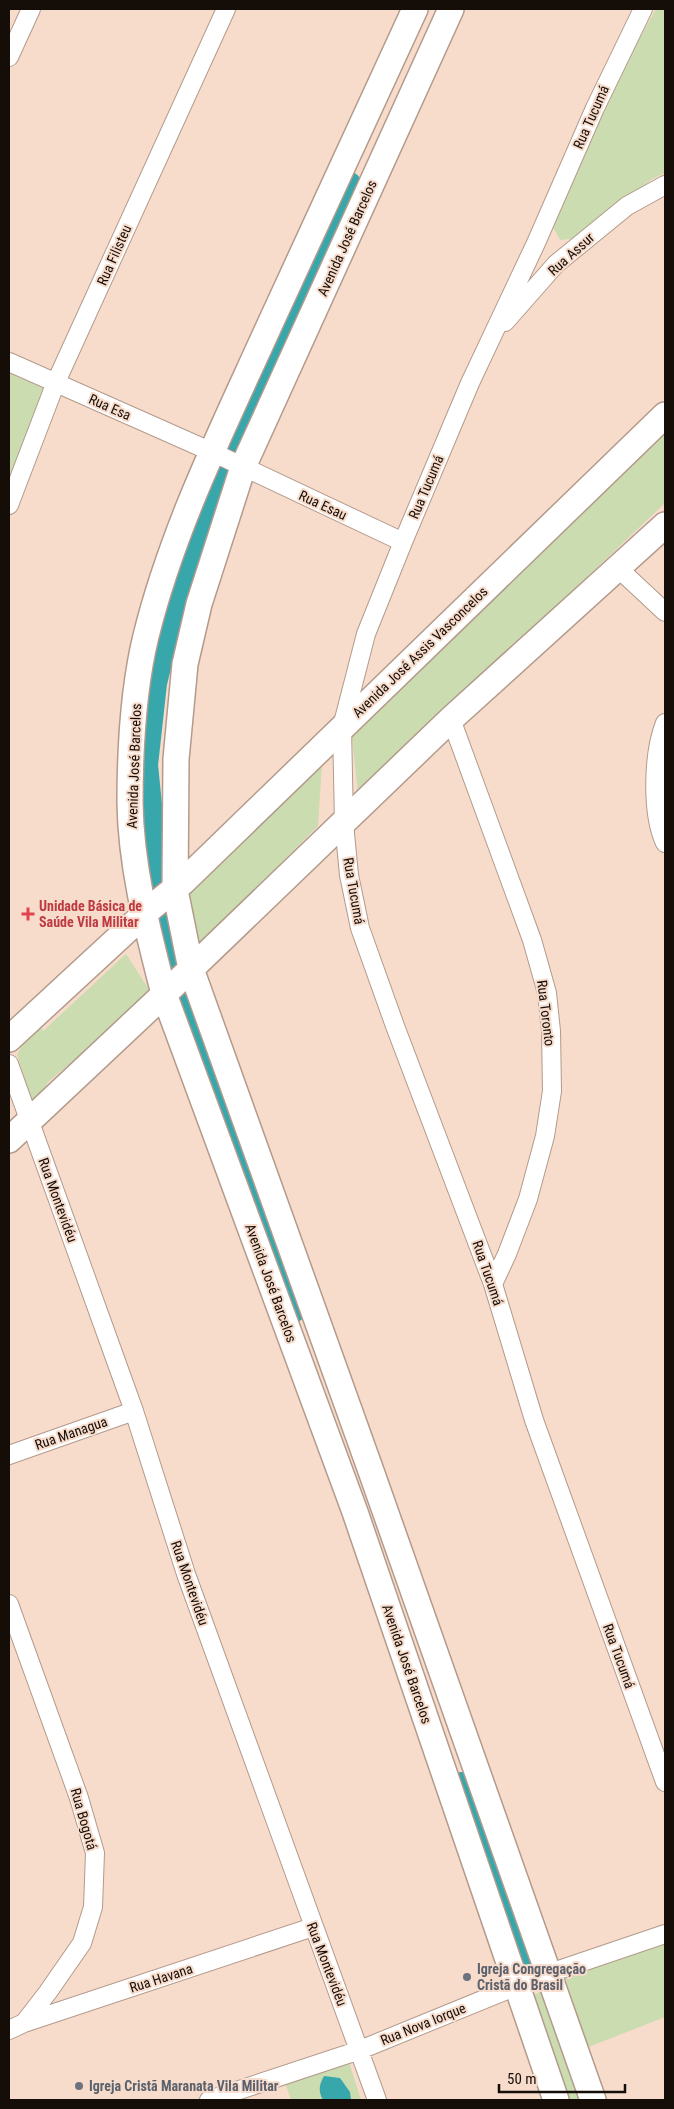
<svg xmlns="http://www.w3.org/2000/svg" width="674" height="2109" font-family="'Roboto Condensed',sans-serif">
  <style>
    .green { fill: #cadcb0 }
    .water { fill: #37a7ac }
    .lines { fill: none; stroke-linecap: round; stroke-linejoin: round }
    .river { stroke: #37a7ac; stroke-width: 30 }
    .street-casing { stroke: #b39a8b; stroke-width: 20 }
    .secondary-casing { stroke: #b39a8b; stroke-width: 28 }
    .street { stroke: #fff; stroke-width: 18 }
    .secondary { stroke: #fff; stroke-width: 25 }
    .health-dot { fill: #e0444e; stroke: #f7dccc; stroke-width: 2 }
    .worship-dot { fill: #6b7280; stroke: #f7dccc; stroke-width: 2 }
    .labels { text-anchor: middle; stroke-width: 4; stroke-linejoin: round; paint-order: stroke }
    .street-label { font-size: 14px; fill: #150d08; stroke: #f7dccc }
    .health-label { font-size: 14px; font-weight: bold; fill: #be3a42; stroke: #f7dccc; text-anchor: start }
    .worship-label { font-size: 14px; font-weight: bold; fill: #5b616d; stroke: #f7dccc; text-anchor: start }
  </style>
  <rect width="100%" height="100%" fill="#f7dccc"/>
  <!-- green -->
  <path class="green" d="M656,9h9v164l-13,6 -74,59 -18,2 -9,-17 49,-114z
    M9,373l36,16 -36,94z
    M665,433v70l-307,291 -6,-57z
    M322,763l-4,63 -119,119 -15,-57z
    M126,954l26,40 -104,88 -14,25 -17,-52 19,-36 7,12z
    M665,1940v77l-84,33 -25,-71z
    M544,1990l39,110h-23l-36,-100z
    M348,2059l13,41h-70l-7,-21z"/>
  <!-- water -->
  <path class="water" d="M324,2076l16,2 10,14 1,8h-28c-5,-9 -4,-15 1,-24z"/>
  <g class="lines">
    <!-- river -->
    <path class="river" d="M292,1308l-124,-344 -10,-48 -15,-151 9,-82 21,-85 31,-87 57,-134 86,-191
      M462,1787l62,176"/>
    <defs>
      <path id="street" d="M643,9l-48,99 -59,135 -66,140 -67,159 -37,92 -24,93 2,96 5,52 11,53 35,98 98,258 41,136 131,362
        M9,57l22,-48
        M505,322l51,-58 71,-58 38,-21
        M9,362l203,90 191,90
        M9,505l47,-123 170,-373
        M619,569l46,43
        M451,719l81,221 15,53 4,38 1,60 -7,45 -17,63 -21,55 -14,30
        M665,723c-12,30 -14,90 0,120
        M9,1064l125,347 52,163 191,526
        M9,1455l125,-44
        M9,1604l70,194 16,55 -2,54 -11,36 -34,49 -24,31
        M9,2030l15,-7 289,-96
        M209,2100l151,-50 181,-74 124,-42"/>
      <path id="secondary" d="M415,9c-48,105 -96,210 -145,315 -46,102 -97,203 -124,312 -13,53 -16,112 -16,167 1,65 18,128 34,191l191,518 201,588
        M451,9l-208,458 -44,137 -14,60 -9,95 -1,131 16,79 180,502 222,629
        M9,1039l143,-132 31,-25 482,-467
        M9,1140l182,-171 260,-250 214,-194"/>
    </defs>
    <!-- street casing -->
    <use href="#street" class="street-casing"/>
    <!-- secondary casing -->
    <use href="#secondary" class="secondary-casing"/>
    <!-- street -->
    <use href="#street" class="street"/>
    <!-- secondary -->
    <use href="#secondary" class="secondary"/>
  </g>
  <!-- markers -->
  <path class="health-dot" d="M25.5 906.5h5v5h5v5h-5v5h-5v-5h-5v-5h5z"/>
  <g class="worship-dot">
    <circle cx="467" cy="1977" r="5"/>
    <circle cx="79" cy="2086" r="5"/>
  </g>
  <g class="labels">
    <!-- street labels -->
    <g class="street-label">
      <text transform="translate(591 117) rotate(-66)" y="5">Rua Tucumá</text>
      <text transform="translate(347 238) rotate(-66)" y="5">Avenida José Barcelos</text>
      <text transform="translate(571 254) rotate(-42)" y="5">Rua Assur</text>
      <text transform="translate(114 255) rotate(-66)" y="5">Rua Filisteu</text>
      <text transform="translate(110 407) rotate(24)" y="5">Rua Esa</text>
      <text transform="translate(426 487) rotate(-67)" y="5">Rua Tucumá</text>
      <text transform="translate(323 505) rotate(25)" y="5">Rua Esau</text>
      <text transform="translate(420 652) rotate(-44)" y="5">Avenida José Assis Vasconcelos</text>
      <text transform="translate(134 766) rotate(-88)" y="5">Avenida José Barcelos</text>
      <text transform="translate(354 891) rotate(80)" y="5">Rua Tucumá</text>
      <text transform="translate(546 1013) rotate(83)" y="5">Rua Toronto</text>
      <text transform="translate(58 1200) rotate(70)" y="5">Rua Montevidéu</text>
      <text transform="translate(488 1273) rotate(71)" y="5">Rua Tucumá</text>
      <text transform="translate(271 1283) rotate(70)" y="5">Avenida José Barcelos</text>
      <text transform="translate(71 1433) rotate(-19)" y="5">Rua Managua</text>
      <text transform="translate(190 1583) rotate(71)" y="5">Rua Montevidéu</text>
      <text transform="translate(619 1656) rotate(70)" y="5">Rua Tucumá</text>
      <text transform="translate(407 1664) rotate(71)" y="5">Avenida José Barcelos</text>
      <text transform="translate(84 1819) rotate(74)" y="5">Rua Bogotá</text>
      <text transform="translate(327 1964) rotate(69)" y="5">Rua Montevidéu</text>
      <text transform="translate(161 1978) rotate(-18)" y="5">Rua Havana</text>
      <text transform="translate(423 2024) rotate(-22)" y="5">Rua Nova Iorque</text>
    </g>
    <!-- health labels -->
    <g class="health-label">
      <text x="39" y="911">Unidade Básica de<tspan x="39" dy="16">Saúde Vila Militar</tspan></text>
    </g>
    <!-- worship labels -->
    <g class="worship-label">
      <text x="477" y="1974">Igreja Congregação<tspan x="477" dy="16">Cristã do Brasil</tspan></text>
      <text x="89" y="2091">Igreja Cristã Maranata Vila Militar</text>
    </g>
  </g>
  <!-- border -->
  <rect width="674" height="2109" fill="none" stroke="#150d08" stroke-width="20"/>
  <!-- scale -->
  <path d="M499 2084v8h126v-8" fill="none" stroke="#150d08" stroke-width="2.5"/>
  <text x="507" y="2084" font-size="15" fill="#150d08" stroke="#f7dccc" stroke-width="4" paint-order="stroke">50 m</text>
</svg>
